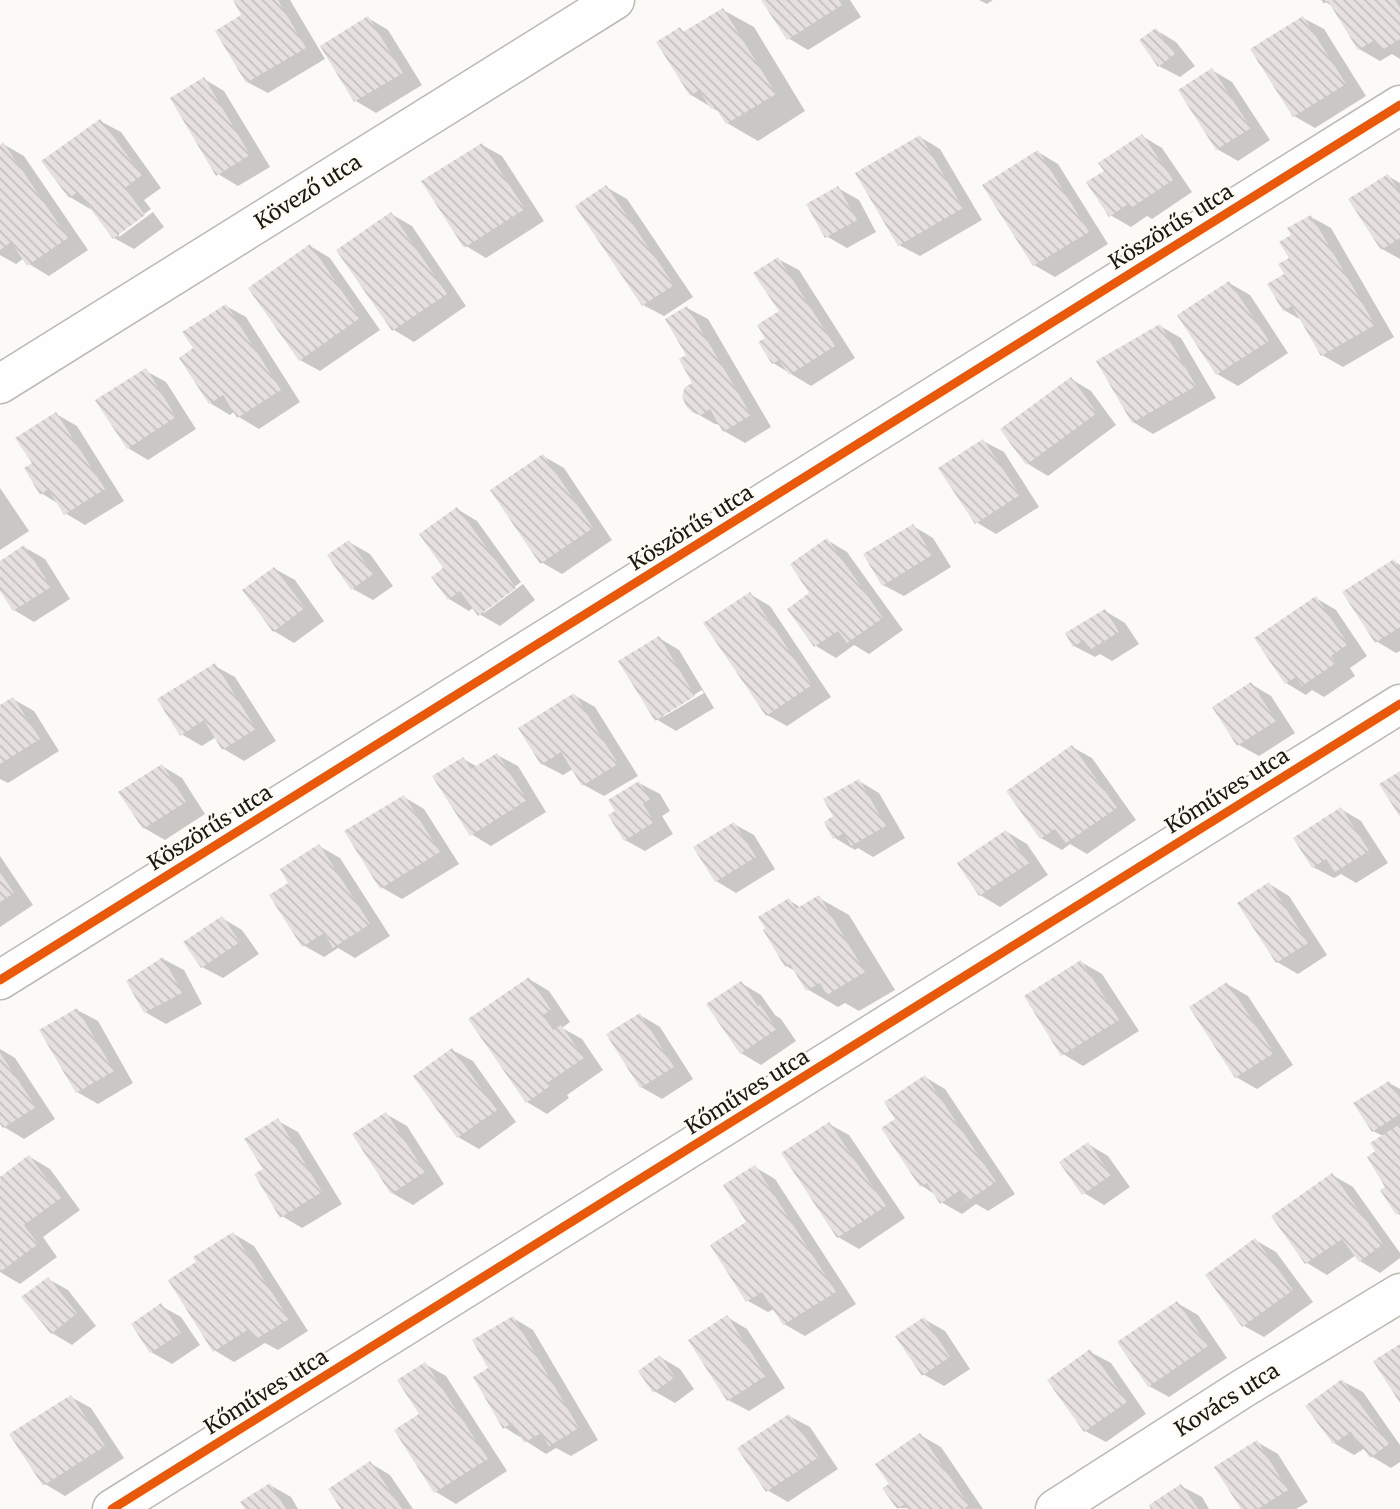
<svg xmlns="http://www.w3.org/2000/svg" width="1400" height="1509" font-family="Merriweather,serif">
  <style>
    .shadow { fill: #0003; fill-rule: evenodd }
    .building { fill: url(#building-back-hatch) }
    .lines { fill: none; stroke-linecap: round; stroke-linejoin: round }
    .minor-casing { stroke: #bbb9b4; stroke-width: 41 }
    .minor { stroke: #fffefe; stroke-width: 38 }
    .cycleway-casing { stroke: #fefbf4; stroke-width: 13 }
    .cycleway { stroke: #e8590c; stroke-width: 9 }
    .labels { text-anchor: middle; stroke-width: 5; stroke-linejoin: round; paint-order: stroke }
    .street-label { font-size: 21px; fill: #1a1811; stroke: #fefbf4 }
  </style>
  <defs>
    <pattern id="building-back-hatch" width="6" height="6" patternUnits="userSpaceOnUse" patternTransform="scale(1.75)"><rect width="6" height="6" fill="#e6e0df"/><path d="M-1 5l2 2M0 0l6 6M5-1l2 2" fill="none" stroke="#c5bfbe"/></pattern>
  </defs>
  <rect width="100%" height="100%" fill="#fcfaf6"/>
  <!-- shadow -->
  <path class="shadow" d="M235,0h55l35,59 -57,34 -21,-11 -3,-66z
    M763,0h87l11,17 -53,33 -20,-12z
    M979,0h14l-6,4z
    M1323,0h77v59l-8,-5 -12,7 -21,-12 -26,-42z
    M723,10l31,17 51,84 -47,30 -31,-18 -6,-10 -30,-18 -11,-66 6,4z
    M368,18l20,12 34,55 -46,28 -20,-12z
    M1303,18l21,11 42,67 -51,32 -21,-12z
    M1156,30l20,12 19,24 -15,11 -21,-11z
    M1212,70l20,12 38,58 -32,21 -21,-12 -37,-59z
    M204,79l20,12 46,76 -32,19 -20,-12z
    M100,121l21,11 40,56 -17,12 7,9 -32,23v5l34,-25 11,15 -30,22 -20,-11 -22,-30 -2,1 -20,-12z
    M1142,136l20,12 30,44 -40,27 -5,-3 -16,11 -21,-12 -4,-44z
    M920,137l20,12 42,71 -62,36 -21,-11z
    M3,144l21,12 64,94 -39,26 -20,-12 -5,-6 -8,6 -16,-9v-108z
    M482,145l20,11 42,65 -58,37 -20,-12z
    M1038,152l20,12 50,80 -53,33 -21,-12z
    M1388,176l12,7v76l-18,-10z
    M606,187l21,12 66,98 -29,19 -21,-11z
    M838,188l21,12 17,32 -29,16 -21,-12z
    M391,214l21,12 54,80 -52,36 -20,-12z
    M1311,217l20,11 63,109 -51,30 -21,-12 -19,-34 -19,-11 2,-35 5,-16 2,-23z
    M310,246l20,12 50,72 -60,41 -20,-11z
    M778,259l21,11 56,88 -44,28 -38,-23 -6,-25 14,-26z
    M1229,283l21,12 38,58 -50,33 -21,-12z
    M226,306l20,11 54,85 -41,27 -20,-12 -4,-6 -5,4 -20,-12 -15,-54z
    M687,308l21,11 63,108 -26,16 -21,-12 -3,-6 -6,-1 -21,-12 1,-29 -6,-28z
    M1160,326l21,12 35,60 -63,36 -20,-12z
    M146,371l20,11 30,47 -48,31 -20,-12z
    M1071,379l20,12 25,34 -68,51 -20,-12 -26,-35z
    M56,414l21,12 47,75 -39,24 -20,-12 -6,-9 -18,-11z
    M983,441l21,11 35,55 -43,27 -20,-12z
    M543,456l21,12 48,72 -50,34 -21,-12z
    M0,488l29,43 -29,19z
    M457,509l20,12 44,61 -37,27v4l39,-29 12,16 -35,26 -21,-12 -5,-7 -5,4 -20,-12 -3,-31z
    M913,526l20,12 18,29 -47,29 -21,-11z
    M827,540l20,12 56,78 -34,24 -15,-9 -18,13 -20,-12 -4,-53z
    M349,542l21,12 23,32 -20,14 -20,-11z
    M24,547l21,12 25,40 -36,23 -20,-12 -14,-22v-25z
    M1394,561l6,4v86l-4,2 -20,-12z
    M275,569l20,11 29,41 -30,22 -20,-12z
    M750,594l20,12 61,91 -44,29 -20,-11z
    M1316,598l20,12 31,46 -17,12 5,8 -31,21 -12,-7 -6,5 -20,-12z
    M1105,611l20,12 14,21 -27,17 -12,-7 -5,3 -21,-11z
    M659,638l20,12 35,58 -38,23 -20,-12zM702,690l2,3 -41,24v-4z
    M215,666l20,11 41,64 -32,20 -20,-12 -8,-12 -14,9 -21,-12z
    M1251,684l20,12 24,37 -36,23 -20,-11z
    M574,695l21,12 43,69 -34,20 -20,-11 -11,-16 -10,6 -21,-11z
    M13,699l21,12 25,40 -51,32 -8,-4v-72z
    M1072,747l20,11 44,62 -49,34 -17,-10 -8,6 -21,-12z
    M497,755l21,11 28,46 -55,34 -20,-12 -8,-75 15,8z
    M162,766l20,12 23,36 -40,26 -21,-12z
    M859,781l20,12 26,45 -32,19 -15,-9 -3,2 -20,-12v-21z
    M639,783l21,11 10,17 -8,5 11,18 -28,17 -20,-11 -7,-29z
    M404,797l20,12 35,55 -57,35 -21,-12z
    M1341,809l20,12 27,42 -32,20 -15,-9 -7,4 -21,-11z
    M734,824l20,11 21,34 -39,24 -20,-12z
    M1007,832l20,12 21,31 -48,32 -20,-12z
    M319,846l21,12 50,78 -35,22 -17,-10 -14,9 -21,-12 -12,-62z
    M0,856l33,49 -33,22z
    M1269,884l20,12 38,59 -29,19 -21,-12z
    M819,898l30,17 46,75 -36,21 -14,-8 -7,4 -31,-18 -10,-17 -11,-6 3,-66 12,8z
    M222,918l20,12 17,24 -36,24 -21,-11z
    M163,959l21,11 18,34 -36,20 -21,-12z
    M1081,962l21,12 37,57 -56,35 -20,-12z
    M529,979l20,12 21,31 -8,6 20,11 21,31 -36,25 2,3 -22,16 -20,-12z
    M741,983l20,12 14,20 6,4 15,22 -35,24 -20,-12z
    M1227,984l21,12 45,69 -36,24 -21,-12z
    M77,1010l21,11 35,62 -35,21 -21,-12z
    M640,1015l20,12 33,52 -31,20 -21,-12z
    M0,1049l15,9 40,61 -31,20 -20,-12 -4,-6z
    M452,1050l21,11 43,61 -37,27 -21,-12 -43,-61z
    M925,1077l20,12 70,105 -27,17 -12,-7 -14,10 -21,-12 -5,-7 -14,-9 -39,-57 15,-9z
    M1389,1083l11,6v126l-3,-2 -19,-61 5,-16 -10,-5z
    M386,1114l21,12 37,58 -31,21 -21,-12z
    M278,1121l20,11 44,72 -40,24 -20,-12 -17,-46z
    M829,1124l20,11 56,83 -46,31 -21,-12z
    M1088,1144l20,12 22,31 -26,18 -20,-12z
    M30,1157l20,12 30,41 -37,27 14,20 -37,27 -20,-12v-93z
    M755,1167l20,12 81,125 -51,32 -21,-12 -10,-15 -6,3 -20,-11v-79z
    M1332,1175l21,12 47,66v5l-20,15 -20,-12 -4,-6 -29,20 -20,-12z
    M234,1234l20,12 54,85 -30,19 -13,-7 -31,19 -20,-12 -15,-87z
    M1255,1240l21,12 37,50 -49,35 -20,-11z
    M48,1279l20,11 28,36 -24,19 -20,-12z
    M1177,1303l21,12 29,43 -58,39 -20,-11z
    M161,1306l20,11 19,28 -28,19 -21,-12z
    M727,1317l20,12 38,59 -36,23 -21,-11z
    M513,1318l20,12 65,110 -27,16 -15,-8 -10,6 -42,-27 -14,-58z
    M924,1319l21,12 25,38 -26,17 -21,-12z
    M1090,1352l21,11 35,51 -40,28 -21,-11z
    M660,1357l20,12 14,20 -19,14 -21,-12z
    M425,1364l21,12 61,95 -51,33 -20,-12 -15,-78z
    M1342,1381l21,11 37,53v17l-9,6 -20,-12 -6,-8 -11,7 -20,-12z
    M71,1397l20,11 33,50 -59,38 -20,-12z
    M789,1416l21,11 28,42 -50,33 -21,-12z
    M920,1435l21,12 42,62 -85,-1 -7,-24z
    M1257,1442l21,12 30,48 -12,7h-53z
    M370,1463l20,12 23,34h-70z
    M270,1485l21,12 7,12h-51z
    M1181,1486l21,11 7,12h-55z"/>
  <!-- building -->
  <path class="building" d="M233,0h45l28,48 -60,35 -31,-52 26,-16z
    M761,0h78l3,5 -55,35z
    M1321,0h74l5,8v31l-18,11 -7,-10 -17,10 -30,-49 -5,3z
    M723,8l53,86 -50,30 -11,-17 -4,2 -12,-19 -9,6 -34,-54 24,-15 3,5z
    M368,16l35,57 -49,29 -34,-56z
    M1303,16l43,68 -53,33 -43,-68z
    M1156,28l19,26 -17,13 -19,-27z
    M1212,68l39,60 -35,22 -38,-60z
    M204,77l46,78 -34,21 -46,-78z
    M100,119l42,56 -17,13 20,27 -32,24 -35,-47 -9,6 -28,-37z
    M1142,134l31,46 -42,28 -3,-4 -19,13 -23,-35 18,-11 -6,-8z
    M920,135l43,73 -65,38 -43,-73z
    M3,142l65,96 -41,28 -16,-24 -11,8v-105z
    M482,143l43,66 -61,39 -43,-67z
    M1038,150l51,82 -56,34 -51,-81z
    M1388,174l12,19v45l-19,12 -33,-51z
    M606,185l68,100 -32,21 -67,-100z
    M838,186l19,34 -32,18 -19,-34z
    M391,212l56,82 -55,37 -56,-81z
    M1311,215l64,110 -54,31 -29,-50 -9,5 -16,-27 17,-10 -6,-10 11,-6 -10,-16 12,-7 -4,-7z
    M310,244l50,74 -61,43 -51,-73z
    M778,257l57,89 -46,29 -10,-15 -7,4 -14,-22 7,-4 -8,-13 22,-14 -26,-38z
    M1229,281l40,60 -53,34 -39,-60z
    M226,304l55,86 -44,28 -14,-23 -14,9 -30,-46 14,-10 -11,-16z
    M687,306l64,109 -28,17 -13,-23 -9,6 -8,-2 -7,-7 -4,-10 3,-9 7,-4 -13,-24 7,-4 -21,-36z
    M1160,324l36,62 -64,37 -36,-62z
    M146,368l30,49 -49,32 -32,-49z
    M1071,377l26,36 -71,52 -26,-36z
    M56,412l49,77 -41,26 -16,-26 -8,6 -16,-27 8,-5 -17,-25z
    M983,439l37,56 -45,29 -37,-56z
    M543,454l50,74 -53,36 -50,-74z
    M457,507l59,81 -38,28 -18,-25 -12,9 -17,-23 12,-9 -24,-34z
    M913,524l19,31 -50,31 -19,-32z
    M827,538l56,80 -36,25 -9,-12 -24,16 -27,-38 22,-16 -19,-29z
    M349,540l24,34 -22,16 -24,-35z
    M24,545l27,42 -38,24 -13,-20v-30z
    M1394,559l6,10v58l-25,16 -33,-51z
    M274,567l31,41 -32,24 -31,-42z
    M750,592l62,93 -46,31 -63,-93z
    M1316,596l32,48 -17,12 5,7 -34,23 -6,-9 -11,7 -31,-46z
    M1105,609l14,23 -29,18 -6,-10 -11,7 -8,-14z
    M659,636l36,60 -40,25 -37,-60z
    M215,663l41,66 -34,21 -18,-30 -24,16 -23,-37z
    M1251,682l25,39 -39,25 -25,-39z
    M574,693l44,71 -36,22 -21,-34 -20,13 -23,-37z
    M13,697l27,42 -40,25v-59z
    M1072,745l45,63 -51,35 -11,-14 -15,10 -34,-48z
    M497,753l30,47 -57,36 -38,-60 31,-19 8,12z
    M162,764l24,38 -43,27 -25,-37z
    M1400,771v46l-21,-33z
    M859,779l27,47 -35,20 -7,-13 -11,6 -9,-17 9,-6 -10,-17z
    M639,781l11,18 -7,5 11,18 -30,19 -16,-26 7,-4 -7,-11z
    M404,795l36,57 -60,37 -36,-58z
    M1341,807l28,44 -34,21 -9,-13 -14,9 -19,-30z
    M734,822l22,35 -41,25 -22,-35z
    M1006,830l23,33 -50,33 -22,-33z
    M319,844l51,80 -37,24 -9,-15 -22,14 -33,-52 19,-12 -8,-14z
    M0,872l14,21 -14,9z
    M1269,882l39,61 -32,20 -39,-60z
    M819,895l46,77 -38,23 -7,-12 -14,8 -16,-27 -5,3 -22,-37 2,-2 -7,-11 31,-19 7,11z
    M222,916l18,26 -39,26 -18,-26z
    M163,957l19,36 -38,20 -18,-32z
    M1081,960l38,60 -58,36 -37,-60z
    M529,977l22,33 -8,5 10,15 8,-5 23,33 -37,25 3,3 -24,17 -58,-84z
    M741,981l17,25 2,-1 17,24 -37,25 -34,-50z
    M1227,982l47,71 -39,25 -46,-71z
    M77,1008l37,63 -38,22 -37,-63z
    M640,1013l34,54 -34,21 -34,-54z
    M452,1048l45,62 -40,28 -44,-62z
    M0,1053l36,54 -33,21 -3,-4z
    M925,1075l71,107 -29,19 -7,-11 -20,14 -13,-21 -7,4 -39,-59 14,-9 -11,-17z
    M1389,1081l11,17v16l-28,18 -19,-29z
    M386,1112l39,60 -34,22 -39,-60z
    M278,1118l44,74 -42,26 -26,-44 9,-5 -19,-30z
    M829,1122l57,84 -49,32 -56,-85z
    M1400,1124v88l-4,3 -16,-25 5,-3 -18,-30 8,-6 -5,-8z
    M1088,1142l23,33 -29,20 -23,-33z
    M29,1155l32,43 -37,27 14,19 -38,28v-95z
    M755,1165l81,127 -53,33 -21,-33 -16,10 -36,-57 36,-23 -23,-37z
    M1332,1173l51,71 -24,18 -17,-23 -37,25 -34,-48z
    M233,1232l56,87 -33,20 -7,-10 -36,23 -45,-72 28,-18 -3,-5z
    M1255,1238l38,52 -51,37 -37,-52z
    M48,1277l29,36 -26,21 -30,-37z
    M1177,1301l31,45 -60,41 -31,-45z
    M161,1303l20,30 -31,20 -19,-29z
    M727,1315l39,61 -39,25 -39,-61z
    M513,1316l66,112 -30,18 -8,-13 -17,10 -12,-20 -9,6 -30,-52 15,-9 -16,-28z
    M924,1317l26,40 -28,19 -27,-40z
    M1400,1344v59l-27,-42z
    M1090,1349l37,53 -43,30 -37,-52z
    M660,1355l15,22 -22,16 -15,-22z
    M425,1362l63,97 -54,34 -40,-63 25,-16 -22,-34z
    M1342,1379l47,65 -19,14 -19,-26 -18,12 -28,-38z
    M71,1395l34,51 -62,40 -34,-52z
    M789,1414l30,43 -53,35 -29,-44z
    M920,1433l49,72 -6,4h-55l-3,-5 -8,5 -15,-21 7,-4 -14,-20z
    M1257,1440l31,50 -30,19h-17l-27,-42z
    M370,1461l32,48h-61l-13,-20z
    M270,1483l16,26h-41l-5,-7z
    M1181,1484l17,25h-47l-2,-4z"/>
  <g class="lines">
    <defs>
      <path id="minor" d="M0,384l615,-384
        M0,980l1400,-875
        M112,1509l1288,-805
        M1055,1509l187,-120 158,-96"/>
    </defs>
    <!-- minor casing -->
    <use href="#minor" class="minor-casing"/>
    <!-- minor -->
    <use href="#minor" class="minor"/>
    <defs>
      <path id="cycleway" d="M0,980l1400,-875
        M112,1509l1288,-805"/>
    </defs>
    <!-- cycleway casing -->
    <use href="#cycleway" class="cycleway-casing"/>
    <!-- cycleway -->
    <use href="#cycleway" class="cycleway"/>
  </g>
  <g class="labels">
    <!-- street labels -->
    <g class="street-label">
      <text transform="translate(308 192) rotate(-32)" y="7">Kövező utca</text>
      <text transform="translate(1171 227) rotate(-32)" y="7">Köszörűs utca</text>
      <text transform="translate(691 528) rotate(-32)" y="7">Köszörűs utca</text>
      <text transform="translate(1227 791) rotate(-32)" y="7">Kőműves utca</text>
      <text transform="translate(210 828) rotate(-32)" y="7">Köszörűs utca</text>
      <text transform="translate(747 1092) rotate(-32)" y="7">Kőműves utca</text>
      <text transform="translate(266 1392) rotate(-32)" y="7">Kőműves utca</text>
      <text transform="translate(1227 1400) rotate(-32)" y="7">Kovács utca</text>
    </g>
  </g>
</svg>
